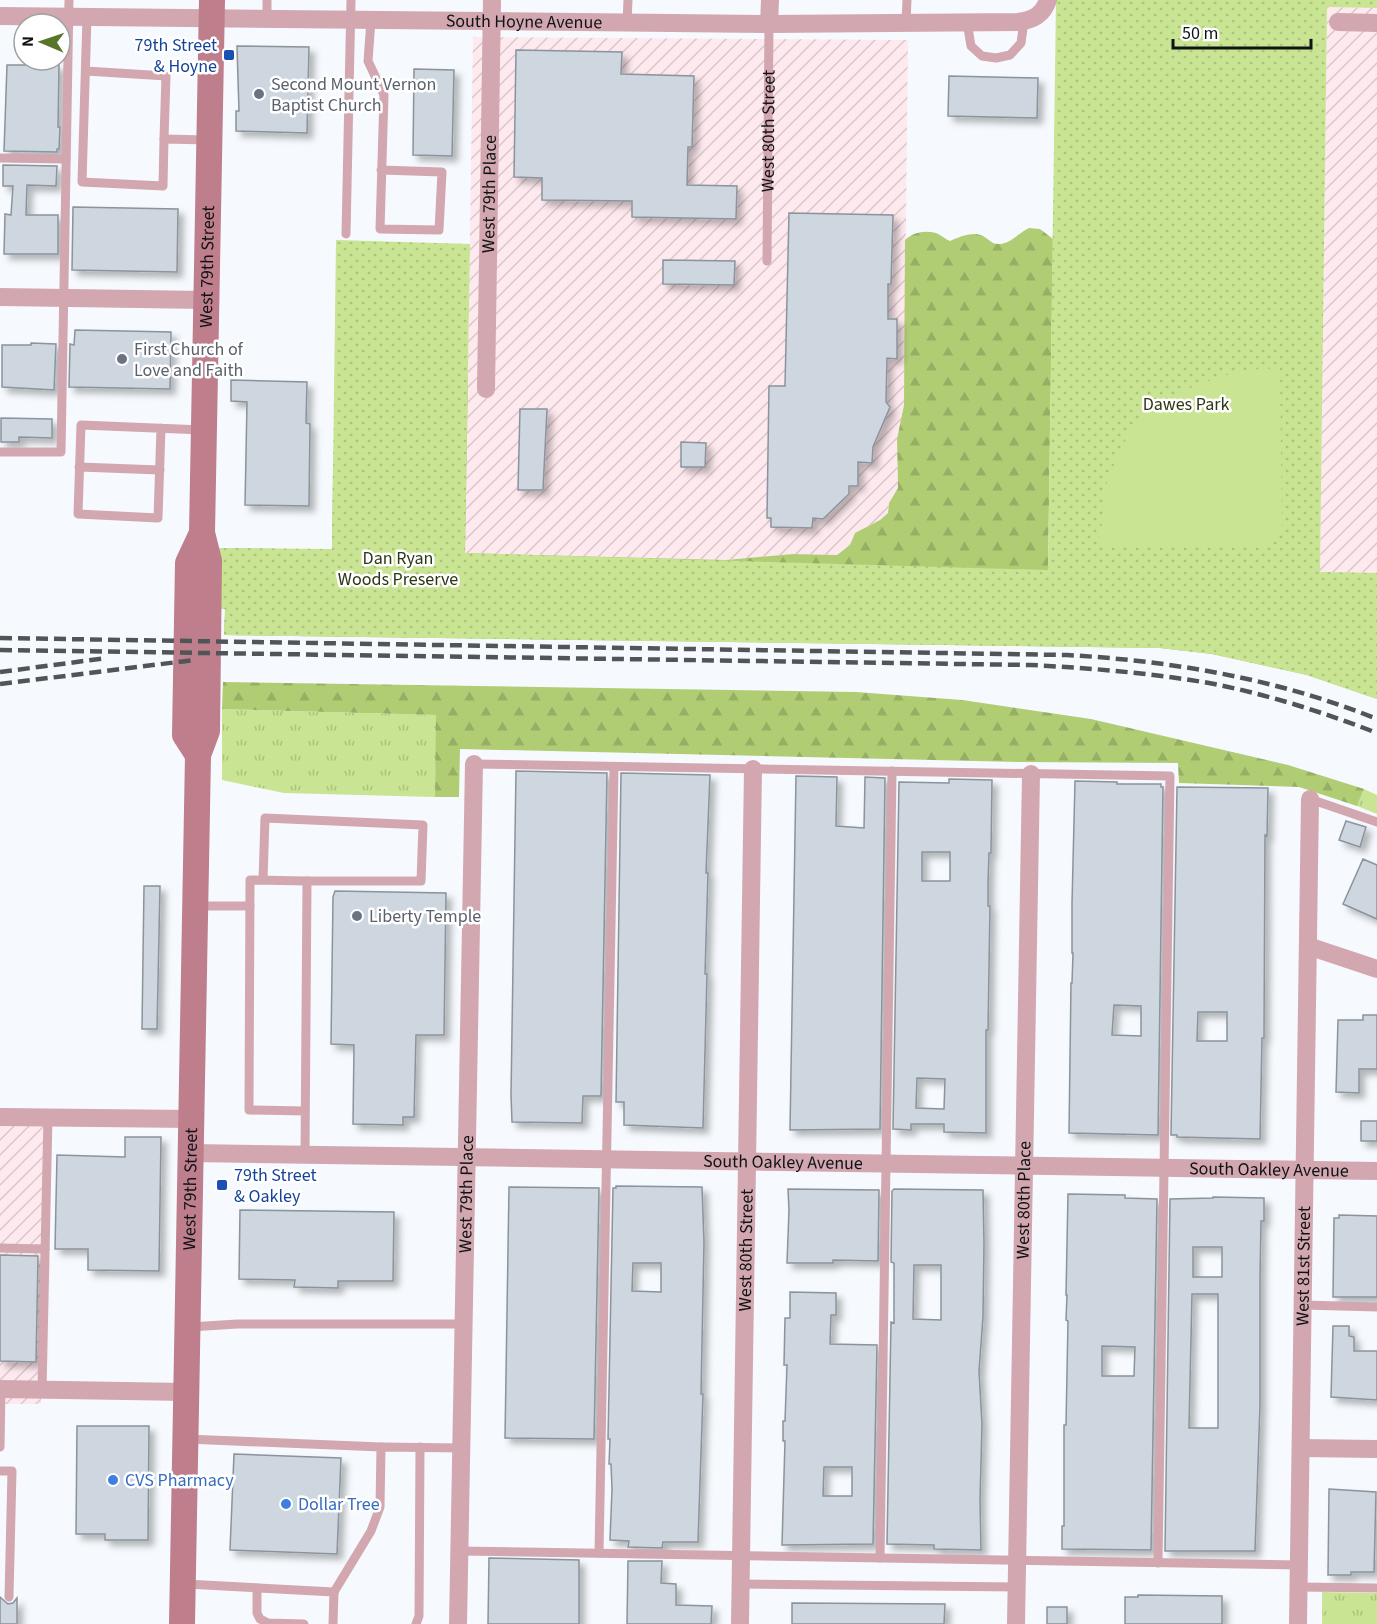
<svg xmlns="http://www.w3.org/2000/svg" width="1377" height="1624" font-family="'Source Sans 3',sans-serif">
  <style>
    .industrial { fill: url(#industrial-furrows) }
    .grass { fill: url(#grass-tufts) }
    .forest { fill: url(#forest-firs) }
    .park { fill: url(#park-dots) }
    .garden { fill: #c9e492 }
    .building { fill: #ced6e0; stroke: #8b939c; stroke-width: 1.5; fill-rule: evenodd; filter: url(#shadow) }
    .lines { fill: none; stroke-linecap: round; stroke-linejoin: round }
    .lane { stroke: #d3a7b0; stroke-width: 9 }
    .street { stroke: #d3a7b0; stroke-width: 18 }
    .secondary { stroke: #be7e8c; stroke-width: 26 }
    .rail { stroke: #525558; stroke-width: 4.5; stroke-dasharray: 12 6; stroke-linecap: butt }
    .transit-dot { fill: #1a4fb4; stroke: #fff; stroke-width: 2 }
    .worship-dot { fill: #6b7280; stroke: #fff; stroke-width: 2 }
    .shop-dot { fill: #3f7fe0; stroke: #fff; stroke-width: 2 }
    .labels { text-anchor: middle; stroke-width: 5; stroke-linejoin: round; paint-order: stroke }
    .street-label { font-size: 18px; fill: #101316; stroke: #fff }
    .transit-label { font-size: 18px; fill: #164399; stroke: #fff; text-anchor: end }
    .worship-label { font-size: 18px; fill: #5b616d; stroke: #fff; text-anchor: start }
    .park-label { font-size: 18px; fill: #2d3813; stroke: #fff }
    .shop-label { font-size: 18px; fill: #366cbe; stroke: #fff; text-anchor: start }
  </style>
  <defs>
    <pattern id="industrial-furrows" width="10" height="10" patternUnits="userSpaceOnUse" patternTransform="scale(1.5)"><rect width="10" height="10" fill="#fee9ee"/><path d="M-1 1l2-2M0 10L10 0M9 11l2-2" fill="none" stroke="#d9c7cb"/></pattern>
    <pattern id="grass-tufts" width="24" height="20" patternUnits="userSpaceOnUse" patternTransform="scale(1.5)"><rect width="24" height="20" fill="#c9e492"/><path d="M3 7l-1-3M5 7V3M7 7l1-3M15 17l-1-3M17 17v-4M19 17l1-3" fill="none" stroke="#acc37d"/></pattern>
    <pattern id="forest-firs" width="22" height="20" patternUnits="userSpaceOnUse" patternTransform="scale(1.5)"><rect width="22" height="20" fill="#b1cd74"/><path d="M5 1l3.5 6h-7zM16 11l3.5 6h-7z" fill="#97af64"/></pattern>
    <pattern id="park-dots" width="8" height="8" patternUnits="userSpaceOnUse" patternTransform="scale(1.5)"><rect width="8" height="8" fill="#c9e492"/><path d="M2 2h.1M6 6h.1" fill="none" stroke="#acc37d" stroke-width="1.8" stroke-linecap="round"/></pattern>
    <filter id="shadow"><feDropShadow dx="5.5" dy="5.5" stdDeviation="3" flood-color="#0004"/></filter>
  </defs>
  <rect width="100%" height="100%" fill="#f6fafe"/>
  <!-- industrial -->
  <path class="industrial" d="M1327,7l50,1v565l-57,-1z
    M473,37l435,3 -4,365 -7,34 1,49 -9,15 -1,10 -8,7 -25,13 -5,12 -13,10 -44,-1 -67,6 -261,-7z
    M0,1108l48,1 -7,295h-41z"/>
  <!-- grass -->
  <path class="grass" d="M222,709l215,6 -2,82 -151,-4 -62,-13z
    M1364,789l13,6v19l-20,-8z
    M1322,1592l55,1v31h-55z"/>
  <!-- forest -->
  <path class="forest" d="M1029,228l11,1 13,10 -5,331 329,3v126l-70,-24 -95,-21 -52,-6 -936,-13 4,-87 104,2 1,-82 135,-93 -3,178 261,7 67,-6 44,1 13,-10 5,-12 25,-13 8,-7 1,-10 9,-15 -1,-49 7,-34 1,-165c8,-8 20,-10 31,-7 5,2 9,6 14,8 10,-4 22,-10 33,-5 6,3 9,9 17,8 11,-1 20,-12 29,-16z
    M223,682l633,10 106,8 129,19 197,46 76,24 -7,17 -58,-19 -120,-4 -1,-20 -160,-1 -558,-13 -1,48h-24l1,-82 -214,-6z"/>
  <!-- park -->
  <path class="park" d="M1056,0h321v8l-50,-1 -7,565 57,1v126l-70,-24 -95,-21 -52,-6 -936,-13 1,-26h-7l1,-61 113,1 4,-309 134,4 -5,309 583,17z"/>
  <!-- garden -->
  <path class="garden" d="M1280,368l2,161 -16,18 -167,-2 8,-64 10,-24 12,-24 18,-22 27,-17 40,-15 28,-9z"/>
  <!-- building -->
  <path class="building" d="M237,46l72,1 -2,86 -71,-2v-20h3z
    M516,50l106,2 -1,22 73,2 -2,71h-4l-1,38 50,1 -1,33 -104,-2v-16l-90,-1v-22l-28,-1z
    M7,65h52l-1,62h2l-1,22h-2v3l-53,-1z
    M414,69l40,1 -2,86 -39,-1z
    M949,76l89,2 -1,40 -89,-2z
    M3,165l54,1 -1,20 -29,-1 -1,30h32v39h-54l1,-40 6,1 2,-29h-10z
    M73,207l105,2 -1,63 -105,-2z
    M789,213l104,2 -2,69h-3v35h9v40l-10,-1 -1,44 4,5 -17,40 -1,16 -14,-1v24h-9v8l-26,25 -10,-1 -1,10 -41,-1v-9h-4l2,-132h16z
    M663,260l72,1 -1,24 -71,-1z
    M75,330l96,2 -1,57 -101,-2 1,-43 4,1z
    M31,343l25,1 -2,46 -52,-3v-42h29z
    M231,380l76,2 -1,41 4,1 -1,82 -64,-1 2,-103 -16,-1z
    M520,409h27l-4,81h-25z
    M1,418l51,1v19l-33,-1v5h-18z
    M681,442l25,1 -1,24h-24z
    M516,771l91,2 -6,323h-18l-1,27 -70,-1 -1,-27z
    M621,773l89,2 -4,98h2l-3,101h2l-4,154 -79,-3v-23h-8z
    M796,776l41,1 -1,49 28,2 1,-51 20,1 -5,351 -90,1z
    M949,779l43,1 -1,73h-2l-1,29v24h2l-2,124h-2v103l-42,-1v-8h-33v6l-18,-1 6,-347 50,1zM922,852h28v29h-28zM917,1078l28,1 -1,30 -28,-1z
    M1075,781l42,1v2h44v3h2l-5,348 -89,-2 2,-150h1l1,-30h-1v-50zM1114,1005l27,1v30l-29,-1z
    M1177,787l91,1 -1,48 -2,-1 -1,203h-2l-2,101 -83,-2v-2h-6zM1198,1012h29v29h-30z
    M1346,821l20,6 -6,20 -21,-7z
    M1363,859l14,6v54l-34,-15z
    M144,886h16l-3,143h-15z
    M335,891l111,2 -2,142h-28l-2,82h-11v8l-50,-1 1,-79 -23,-1 2,-147z
    M1363,1015h14v54h-18v24l-23,-1 2,-72h25z
    M1361,1121h16v20h-16z
    M125,1137h36l-2,134 -71,-1v-21h-33l2,-94 68,2z
    M616,1186l86,1 2,55 -3,152h2l-5,148h-35l-1,6 -34,-1 1,-6 -19,-1 2,-51 -1,-25h-2l1,-25h-2l5,-251h3zM633,1263h28v29l-29,-1z
    M509,1187l90,1 -5,251 -89,-1z
    M788,1189l91,1 -1,71 -45,-1v3h-46l2,-53z
    M894,1189l89,1 1,54 -1,73 -4,54 3,53 -2,76 1,50 -47,-1v-4l-47,-1 4,-222 3,1v-60l-3,-1 1,-71zM914,1265h27v55l-28,-1z
    M1068,1194l57,1v3l32,1 -6,351 -89,-1v-23h2v-101h2l2,-104 -2,-1 1,-25h-1zM1102,1346l33,1 -1,29h-32z
    M1213,1197l51,1v23h-3l-1,57v127l-5,146h-90l5,-352 43,-1zM1193,1247h29v30h-29zM1192,1294h26v134h-29z
    M240,1210l154,2 -1,69h-55v7l-44,-1 1,-7 -56,-1z
    M1339,1215l38,1v81h-44l1,-79h5z
    M0,1255l38,1 -2,106 -36,-1z
    M790,1292l46,1v22h-5l-1,29 47,1 -4,199 -91,1 3,-104h-2v-20h2l2,-56h-3l1,-47h5zM824,1467h28v29h-29z
    M1333,1326h16v10l5,1v14h23v49l-46,-3z
    M77,1426h72l-1,114h-43v-6h-29z
    M234,1454l107,4 -4,96 -107,-4z
    M1329,1489l47,3 -2,80h-23v3h-23z
    M489,1558l90,2v64h-91z
    M628,1561h34l-1,22 15,1v21l36,1 -1,18h-84z
    M1138,1595l84,1v28h-97v-27h13z
    M0,1597l8,7 5,-1 4,-5v26h-17z
    M792,1603l153,1 -1,20h-152z
    M1047,1607h20v17h-20z"/>
  <g class="lines">
    <!-- lane -->
    <g class="lane">
      <path d="M87,17l-5,165 81,4 1,-47 44,1"/>
      <path d="M267,18v-18"/>
      <path d="M371,20l-3,41 16,34 -4,134 59,1 3,-58 -61,-2"/>
      <path d="M906,22l1,-22"/>
      <path d="M967,22l4,24 11,10 14,2 14,-3 11,-12 3,-22"/>
      <path d="M627,23l1,-23"/>
      <path d="M86,71l80,5 -2,63"/>
      <path d="M0,158l66,1"/>
      <path d="M346,234l5,-234"/>
      <path id="s1" d="M767,261l2,-237"/>
      <path d="M161,428l-3,90 -80,-4 3,-89 122,5"/>
      <path d="M0,452h61l8,-452"/>
      <path d="M79,467l81,3"/>
      <path d="M474,764l696,12 -12,787"/>
      <path d="M1310,799l67,23"/>
      <path d="M263,880l2,-62 158,7 -2,56h-114"/>
      <path d="M198,906h52"/>
      <path d="M305,1111l-56,-1 1,-230 57,1 -2,274"/>
      <path d="M0,1248l45,1"/>
      <path d="M1303,1305l74,2"/>
      <path d="M190,1327l47,-3h227"/>
      <path d="M42,1390l6,-273"/>
      <path d="M186,1439l195,8"/>
      <path d="M0,1447l1,-58"/>
      <path d="M0,1471h12l-3,126"/>
      <path d="M460,1551l839,14"/>
      <path d="M599,1553l15,-786"/>
      <path d="M880,1558l12,-787"/>
      <path d="M186,1584l148,8 37,-61 9,-24 1,-60 80,1"/>
      <path d="M740,1584l277,3"/>
      <path d="M1299,1587l78,1"/>
      <path d="M257,1588v25l3,6 8,4 36,1"/>
      <path d="M333,1624l1,-32"/>
      <path d="M416,1624l3,-8 1,-169"/>
    </g>
    <!-- street -->
    <g class="street">
      <path id="s2" d="M0,16l769,8 249,-2c15,-2 25,-7 30,-22"/>
      <path d="M1338,22l39,1"/>
      <path d="M769,24l1,-24"/>
      <path d="M0,297l206,3"/>
      <path id="s3" d="M486,389l6,-389"/>
      <path d="M1308,946l69,23"/>
      <path d="M0,1117l192,2"/>
      <path id="s4" d="M191,1153l1186,18"/>
      <path d="M0,1389l187,3"/>
      <path d="M1301,1448l76,1"/>
      <path id="s5" d="M458,1624l16,-860"/>
      <path id="s6" d="M740,1624l13,-855"/>
      <path id="s7" d="M1016,1624l15,-850"/>
      <path id="s8" d="M1298,1624l12,-825"/>
    </g>
    <!-- secondary -->
    <g class="secondary">
      <path d="M198,755l-13,-20 3,-172 14,-30"/>
      <path id="s9" d="M182,1624l16,-869 9,-24 2,-170 -7,-28 10,-533"/>
    </g>
    <!-- rail -->
    <path class="rail" d="M0,638l1067,17c106,6 211,24 310,64
      M0,650l1031,15c59,3 119,8 178,18 57,11 114,29 168,50
      M0,672l107,-14
      M0,684l194,-24"/>
  </g>
  <!-- markers -->
  <g class="transit-dot">
    <rect x="223" y="49" width="12" height="12" rx="3"/>
    <rect x="216" y="1179" width="12" height="12" rx="3"/>
  </g>
  <g class="worship-dot">
    <circle cx="259" cy="94" r="6"/>
    <circle cx="122" cy="359" r="6"/>
    <circle cx="357" cy="916" r="6"/>
  </g>
  <g class="shop-dot">
    <circle cx="113" cy="1480" r="6"/>
    <circle cx="286" cy="1504" r="6"/>
  </g>
  <g class="labels">
    <!-- street labels -->
    <g class="street-label">
      <text dy="6" stroke="none"><textPath href="#s2" startOffset="524">South Hoyne Avenue</textPath></text>
      <text dy="6" stroke="none"><textPath href="#s1" startOffset="130">West 80th Street</textPath></text>
      <text dy="6" stroke="none"><textPath href="#s3" startOffset="195">West 79th Place</textPath></text>
      <text dy="6" stroke="none"><textPath href="#s9" startOffset="1360">West 79th Street</textPath></text>
      <text dy="6" stroke="none"><textPath href="#s4" startOffset="592">South Oakley Avenue</textPath></text>
      <text dy="6" stroke="none"><textPath href="#s4" startOffset="1078">South Oakley Avenue</textPath></text>
      <text dy="6" stroke="none"><textPath href="#s9" startOffset="435">West 79th Street</textPath></text>
      <text dy="6" stroke="none"><textPath href="#s5" startOffset="430">West 79th Place</textPath></text>
      <text dy="6" stroke="none"><textPath href="#s7" startOffset="424">West 80th Place</textPath></text>
      <text dy="6" stroke="none"><textPath href="#s6" startOffset="374">West 80th Street</textPath></text>
      <text dy="6" stroke="none"><textPath href="#s8" startOffset="358">West 81st Street</textPath></text>
    </g>
    <!-- transit labels -->
    <g class="transit-label">
      <text x="217" y="51">79th Street<tspan x="217" dy="21">&amp; Hoyne</tspan></text>
      <text x="234" y="1181" text-anchor="start">79th Street<tspan x="234" dy="21">&amp; Oakley</tspan></text>
    </g>
    <!-- worship labels -->
    <g class="worship-label">
      <text x="271" y="90">Second Mount Vernon<tspan x="271" dy="21">Baptist Church</tspan></text>
      <text x="134" y="355">First Church of<tspan x="134" dy="21">Love and Faith</tspan></text>
      <text x="369" y="922">Liberty Temple</text>
    </g>
    <!-- park labels -->
    <g class="park-label">
      <text x="1186" y="410">Dawes Park</text>
      <text x="398" y="564">Dan Ryan<tspan x="398" dy="21">Woods Preserve</tspan></text>
    </g>
    <!-- shop labels -->
    <g class="shop-label">
      <text x="125" y="1486">CVS Pharmacy</text>
      <text x="298" y="1510">Dollar Tree</text>
    </g>
  </g>
  <!-- north arrow -->
  <g transform="translate(42 42) rotate(272)"><circle r="28" fill="#ffffff" stroke="#9fa1a2" stroke-width="1.5"/>
  <path d="M0-4.5L10 22L0 15L-10 22Z" fill="#597529"/>
  <text y="-9" font-size="16" font-weight="bold" text-anchor="middle" fill="#101316">N</text>
  </g>
  <!-- scale -->
  <path d="M1173 39v9h138v-9" fill="none" stroke="#101316" stroke-width="3"/>
  <text x="1182" y="39" font-size="18" fill="#101316" stroke="#ffffff" stroke-width="4.5" paint-order="stroke">50 m</text>
</svg>
